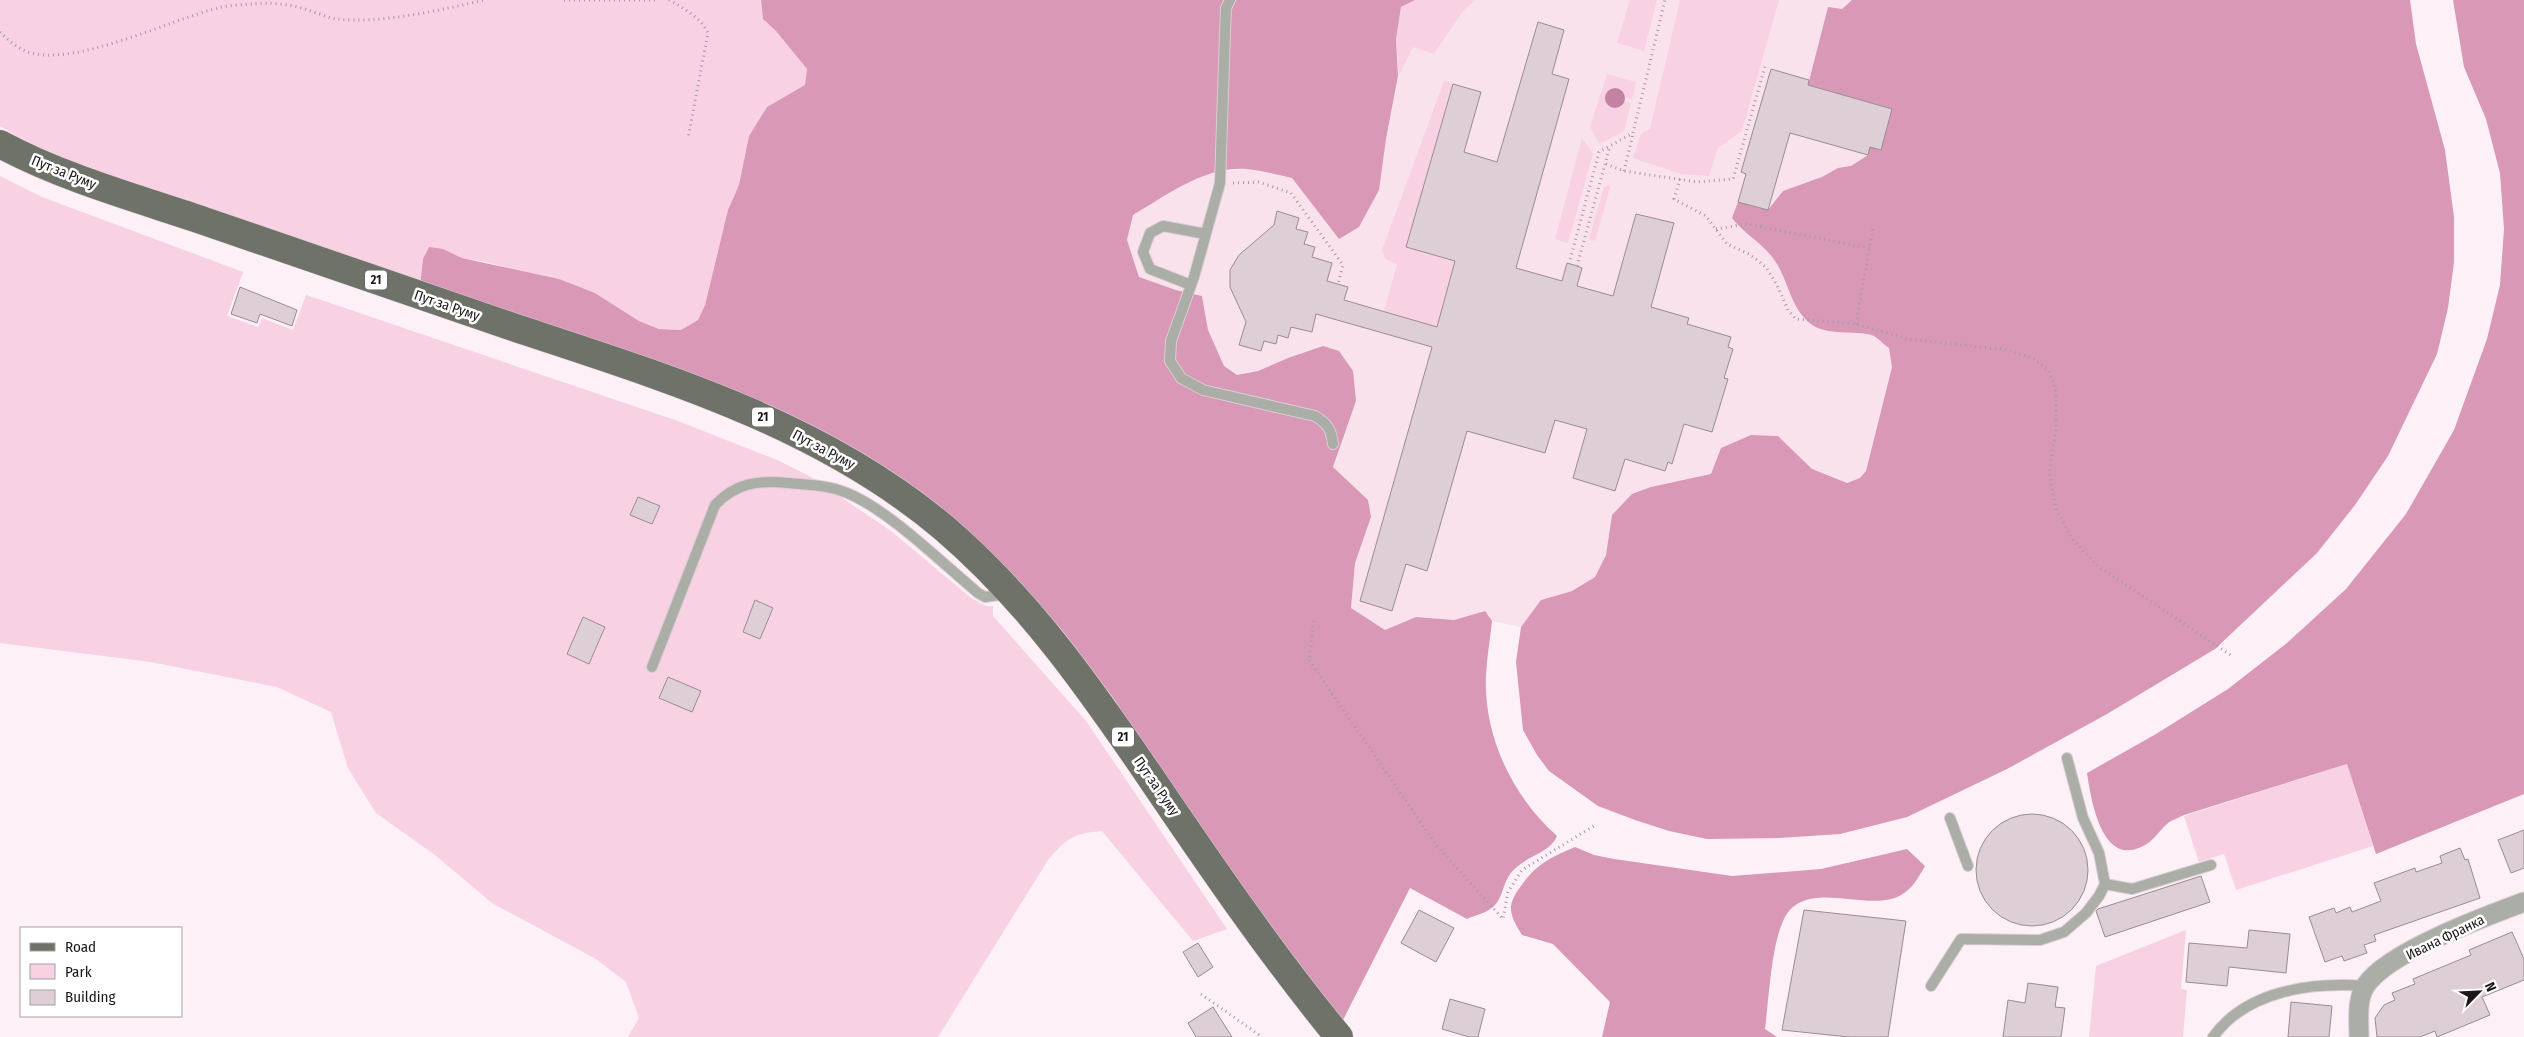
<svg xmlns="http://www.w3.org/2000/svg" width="2524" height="1037" font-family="'Fira Sans Condensed',sans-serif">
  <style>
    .built { fill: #fae2ed }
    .green { fill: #f8d1e3 }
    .forest { fill: #d898b6 }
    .water { fill: #c183a1 }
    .building { fill: #deced5; stroke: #9a8c92 }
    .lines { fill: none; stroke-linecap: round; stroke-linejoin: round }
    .service-casing { stroke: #d9cdd3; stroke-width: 12 }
    .minor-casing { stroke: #d9cdd3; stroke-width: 21 }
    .primary-casing { stroke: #d9cdd3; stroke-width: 29 }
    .path { stroke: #a69ca1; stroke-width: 3; stroke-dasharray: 1 4; stroke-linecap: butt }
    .service { stroke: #abada7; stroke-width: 10 }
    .minor { stroke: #abada7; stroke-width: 19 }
    .primary { stroke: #6e7268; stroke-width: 28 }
    .labels { text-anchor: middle; stroke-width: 5; stroke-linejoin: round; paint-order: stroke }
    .shield { fill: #fff; stroke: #605c5e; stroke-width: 1 }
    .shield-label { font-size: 12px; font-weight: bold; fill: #1c1619 }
    .street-label { font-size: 14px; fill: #1c1619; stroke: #fff }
  </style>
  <rect width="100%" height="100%" fill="#fdf0f6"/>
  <!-- built -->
  <path class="built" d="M1476,0h464l-48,367 -26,104 -5,7 -14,5 -35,-14 -34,-33 -27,-1 -30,13 -10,26 -99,41 -6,40 -11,22 -23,14 -31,9 -20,27 -29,-6 -8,-10 -30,9 -38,-3 -31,13 -34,-22 4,-46 16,-45 -3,-17 -35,-33 23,-66 -33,-55 -35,12 -30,13 -21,4 -13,-8 -16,-37 -6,-34 -26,-6 -37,-13 -12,-37 6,-25 46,-28 33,-14 34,-4 46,9 47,61 47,-100 13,-63 14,-30 21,8 30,-44z"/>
  <!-- green -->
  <path class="green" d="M0,0h761l2,19 13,12 31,38 -2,17 -38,21 -18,29 -10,49 -11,25 -23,95 -7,15 -17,10 -22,-1 -20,-8 -44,-28 -109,-31 -24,-4 -19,-9 -20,10 -3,27 -326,-114 -76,-35 -18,-11z
    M1415,0h61l-12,10 -30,44 -21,-7 -14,29 -3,-37 5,-32z
    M1630,0h27l-13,51 -27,-8z
    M1680,0h99l-37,131 -24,17 -9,28 -28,-2 -48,-16 8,-24 9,-5z
    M1607,74l29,8 -4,17 -7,-2 -5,-8h-10l-3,14 6,4h5l6,-6 7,2 -7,28 -24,13 -10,-17z
    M1444,81l9,3 -47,163 49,14 -18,66 -53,-16 13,-47 -12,-5 -3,-9z
    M1582,138l11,16 -25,89 -13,-4z
    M0,176l42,21 201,75 -16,44 31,11 4,-9 31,12 13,-35 372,126 99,39 34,17 80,54 80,67 15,8h7v10l93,105 141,208 -34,12 -91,-110c-29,2 -36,8 -54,29l-110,177h-310l11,-19 -13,-36 -30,-23 -104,-56 -57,-48 -59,-42 -28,-45 -17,-56 -54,-25 -126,-25 -151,-19z
    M1610,185v3l-15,53 -6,-2 15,-52z
    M2347,764l26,82 -137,44 -12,-36 -25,8 -15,-46z
    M2186,930l-5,59 6,1 -4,47h-94l7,-71z"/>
  <!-- forest -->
  <path class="forest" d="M761,0h654l-14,7 -5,32 2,37 -12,63 -7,51 -20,37 -20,12 -47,-61c-15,-3 -31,-8 -46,-9 -41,-3 -79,26 -113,46l-6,25 12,37 37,13 26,6 6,34 16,36 13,9 21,-4 30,-13 35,-12 16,5 14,20 3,30 -23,66 35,33 3,17 -16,46 -4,45 34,22 31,-13 38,3 31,-9 7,10c-2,18 -5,36 -6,54 -3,60 26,121 71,161 -7,16 -26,19 -39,30 -16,12 -13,28 -23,39 -7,8 -20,10 -28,14l-57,-31 -69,136 -164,-227 -63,-98 -48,-64 -49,-56 -46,-45 -55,-44 -496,-204 3,-27 6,-12 14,2 19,9 97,21 36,14 44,28 20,8 22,1 17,-10 7,-15 23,-95 11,-25 10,-49 18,-29 38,-22 2,-16 -31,-38 -13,-12z
    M1852,0h558l6,44 29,106 9,67v45l-6,46 -11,46 -49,102 -33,49 -38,48 -102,96 -108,65 -100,55 -100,48 -67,17 -61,4 -72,1 -38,-8 -34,-11 -37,-14 -49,-35 -12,-16 -14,-25 -7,-68 5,-35 20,-27 31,-9 23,-14 11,-22 6,-40 20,-21 19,-7 60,-13 10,-26 30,-13 27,1 34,33 35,14 13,-5 6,-7 26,-104 -3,-19c-5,-3 -10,-9 -15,-12 -13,-6 -44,0 -60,-10 -23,-14 -25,-45 -39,-65 -12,-18 -30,-26 -43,-43l6,-16 30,8 15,-19 39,-14 16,-9 13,-2 17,-11 2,-8 22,-38 -84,-24 20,-78 14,2z
    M2453,0h71v794l-148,60 -29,-90 -163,51c-5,3 -13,5 -17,9 -9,8 -14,18 -26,23 -40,19 -50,-49 -54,-74l69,-39 72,-45 59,-46 59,-54 60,-75 48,-84 33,-91 13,-54 4,-56 -4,-56 -14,-54 -22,-52z
    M1575,847l19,8 20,4 118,17 89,-7 86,-20 18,17c-7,12 -12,22 -24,29 -32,19 -96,-19 -117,24 -13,27 -15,79 -19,110l12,8h-175l8,-35 -57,-58 -31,-9c-15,-24 -15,-31 2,-53 14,-19 30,-26 51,-35z"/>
  <!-- water -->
  <path class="water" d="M1605 98a10 10 0 1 1 20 0a10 10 0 1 1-20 0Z"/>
  <!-- building -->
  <path class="building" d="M1538,22l26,8 -12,44 17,5 -53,189 46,13 5,-18 7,2 8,3 -5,18 36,10 23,-82 38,9 -23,84 38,11 -2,6 44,13 -3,10 5,2 -9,29 4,1 -16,53 -28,-8 -12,40 -4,-2 -3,9 -40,-12 -10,32 -42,-13 14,-49 -32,-9 -10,33 -78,-22 -40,140 -21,-7 -14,47 -32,-10 72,-254 -116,-33 -4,18 -21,-5 -3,11 -10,-3 -2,9 -12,-3 -3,10 -22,-6 7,-23 -16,-35v-17l9,-15 35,-30 3,-14 22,7 -3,11 12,3 -4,12 11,3 -3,10 20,6 -5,18 21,6 -4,13 93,27 18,-66 -49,-14 47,-163 28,8 -17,60 33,10z
    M1771,69l38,11 -1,5 84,24 -11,41 -11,-3 -2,8 -78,-22 -22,77 -30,-8 8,-28 -5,-2z
    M240,287l57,23 -5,16 -32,-12 -3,9 -26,-9z
    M638,497l22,9 -8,18 -22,-9z
    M755,600l18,8 -13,31 -17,-7z
    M583,617l22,10 -16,37 -22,-10z
    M668,677l33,14 -9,21 -33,-14z
    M1976 870a56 56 0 1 1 112 0a56 56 0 1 1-112 0Z
    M2524,830v38l-13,5 -13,-33z
    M2460,848l5,12 3,-1 12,39 -106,37 2,6 -12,4 3,8 -23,8 -2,-5 -17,6 -16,-45 25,-9 2,5 14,-6 2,5 29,-11 -7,-18 41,-15 1,4 26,-9 -2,-7z
    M2201,876l9,26 -105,35 -9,-26 2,-2z
    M1419,910l35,18 -18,34 -35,-19z
    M1804,910l102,11 -18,116h-39l-67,-7z
    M2249,930l41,4 -4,39 -57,-6 -2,19 -41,-4 3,-39 58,5z
    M2512,932l12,27v21l-42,17 8,18 -53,22 -2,-6 -15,6h-43l-2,-19 9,-13 11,-5 -3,-7 23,-9 -2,-5 58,-24 -2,-5z
    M1198,943l15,24 -15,10 -15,-25z
    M2028,983l30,4 -3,20 10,1 -4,29h-58l5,-37 17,3z
    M1450,999l35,10 -7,28h-9l-27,-8z
    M2291,1002l41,4 -3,31h-41z
    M1213,1007l19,30h-36l-8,-14z"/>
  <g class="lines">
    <defs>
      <path id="service" d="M1230,0l-4,8 -1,25 -5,150 -26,94 -23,64 -1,20 11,17 22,12 112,26c13,8 16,13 18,28
        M1191,285l-41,-16 -7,-17 7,-19 13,-7 43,8
        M652,667l63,-162c21,-22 42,-25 73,-22 20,2 41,2 59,10 42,17 95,70 131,100l7,4 22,-3
        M2067,758l16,60 16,35 6,31 27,5 79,-24
        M1950,818l18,48
        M1931,986l30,-47 79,1 24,-8 22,-19 13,-17 6,-12
        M2213,1037c34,-47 99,-55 153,-51"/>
      <path id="minor" d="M2359,1037c0,-17 -3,-37 7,-52 22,-33 120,-69 158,-83"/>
      <path id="primary" d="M0,144c63,34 136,54 204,77 103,35 206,71 309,106 151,50 308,97 431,201 83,71 142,155 203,244 61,90 123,181 192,265"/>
    </defs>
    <!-- service casing -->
    <use href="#service" class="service-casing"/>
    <!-- minor casing -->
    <use href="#minor" class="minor-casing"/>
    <!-- primary casing -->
    <use href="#primary" class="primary-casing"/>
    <!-- path -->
    <path class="path" d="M564,0h92
      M669,0c15,8 32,18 39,33l-20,105
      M0,32c8,8 17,16 28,20 45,16 144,-33 190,-44 11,-3 23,-3 34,-4 18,-2 39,0 56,6 10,3 20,8 29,9 44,5 104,-9 147,-19
      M1606,164l18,7 73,11 36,-3 33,-116
      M1624,171l9,-37
      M1680,179l-6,20 32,17 21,28 22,10 17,13 11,18 11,25 8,9 60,5 51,15 101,11 26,9 15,12 7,21v37l-7,44 7,36 17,31 25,26 134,90
      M1233,183l26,-1 32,11 52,72 -5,19
      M1716,229l30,-5 123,24
      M1569,264l30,-112 34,-19 32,-133
      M1577,266l33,-120
      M1856,324l17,-97
      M1314,621l-5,39 128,186 66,73 5,-27 14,-22 75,-46
      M1201,994l61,43"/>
    <!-- service -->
    <use href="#service" class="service"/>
    <!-- minor -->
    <use href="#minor" class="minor"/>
    <!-- primary -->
    <use href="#primary" class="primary"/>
  </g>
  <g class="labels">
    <!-- shield labels -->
    <g class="shield">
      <rect x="365" y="270.5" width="22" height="19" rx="4"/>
      <rect x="752" y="407.5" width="22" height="19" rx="4"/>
      <rect x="1112" y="727.5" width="22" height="19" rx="4"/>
    </g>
    <g class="shield-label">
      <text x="376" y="284">21</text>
      <text x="763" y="421">21</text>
      <text x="1123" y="741">21</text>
    </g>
    <!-- street labels -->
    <g class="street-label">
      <text transform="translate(64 172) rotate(22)" y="5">Пут за Руму</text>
      <text transform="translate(447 305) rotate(19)" y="5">Пут за Руму</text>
      <text transform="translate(824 449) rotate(28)" y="5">Пут за Руму</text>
      <text transform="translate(1157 786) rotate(55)" y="5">Пут за Руму</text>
      <text transform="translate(2445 937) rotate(-26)" y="5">Ивана Франка</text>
    </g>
  </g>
  <!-- legend -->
  <rect x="20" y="927" width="162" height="90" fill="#ffffff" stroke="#a4a2a3"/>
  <rect x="30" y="943" width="25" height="8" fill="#6e7268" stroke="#a4a2a3"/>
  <text x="65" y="952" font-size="15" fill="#1c1619">Road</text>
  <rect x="30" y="964" width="25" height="15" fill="#f8d1e3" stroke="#a4a2a3"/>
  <text x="65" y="977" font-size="15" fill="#1c1619">Park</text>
  <rect x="30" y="990" width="25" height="15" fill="#deced5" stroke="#a4a2a3"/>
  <text x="65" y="1002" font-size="15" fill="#1c1619">Building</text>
  <!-- north arrow -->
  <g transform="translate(2479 992) rotate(66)" stroke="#ffffff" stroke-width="4" paint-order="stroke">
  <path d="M0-4L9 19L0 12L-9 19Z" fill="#1c1619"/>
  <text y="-8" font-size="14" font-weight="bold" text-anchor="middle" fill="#1c1619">N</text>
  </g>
</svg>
